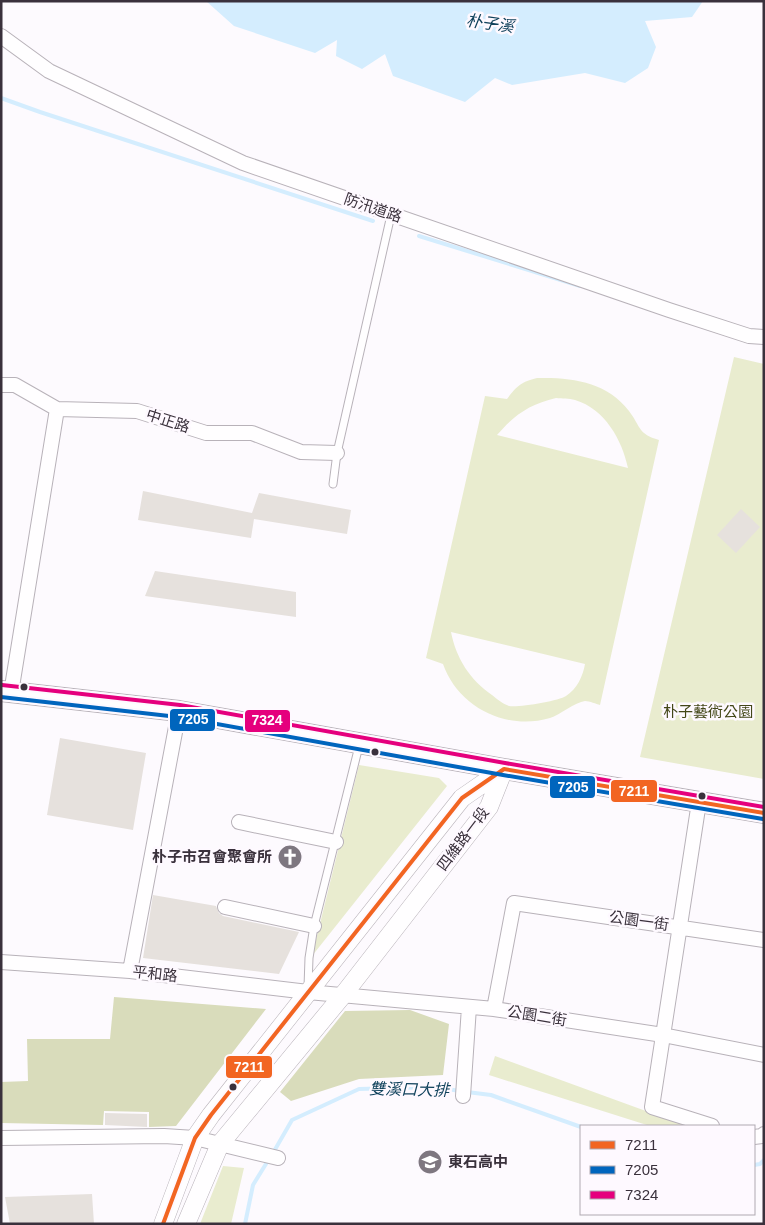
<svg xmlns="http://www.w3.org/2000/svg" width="765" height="1225" font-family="Helvetica,'Noto Sans TC',sans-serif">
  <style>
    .green { fill: #e9eccf; fill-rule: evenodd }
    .forest { fill: #d9dcbb }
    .water { fill: #d4edfe }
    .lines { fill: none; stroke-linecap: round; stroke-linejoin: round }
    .stream { stroke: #d4edfe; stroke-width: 4 }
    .building { fill: #e6e1dd }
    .service-casing { stroke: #b8b2b9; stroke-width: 9 }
    .minor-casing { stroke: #b8b2b9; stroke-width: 16 }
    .tertiary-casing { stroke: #b8b2b9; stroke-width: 19 }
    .secondary-casing { stroke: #b8b2b9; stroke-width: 22 }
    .service { stroke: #fffeff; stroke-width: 7 }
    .minor { stroke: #fffeff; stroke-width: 14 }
    .tertiary { stroke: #fffeff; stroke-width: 18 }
    .secondary { stroke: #fffeff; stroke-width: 20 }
    .bus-1-casing { stroke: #fef9ff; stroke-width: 8 }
    .bus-2-casing { stroke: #fef9ff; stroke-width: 8 }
    .bus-3-casing { stroke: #fef9ff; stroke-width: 8 }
    .bus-1 { stroke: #f26522; stroke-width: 4 }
    .bus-2 { stroke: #0065bd; stroke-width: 4 }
    .bus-3 { stroke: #e5007d; stroke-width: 4 }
    .bus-dot { fill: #3a313c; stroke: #fef9ff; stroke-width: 2 }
    .labels { text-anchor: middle; stroke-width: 5; stroke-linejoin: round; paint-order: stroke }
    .street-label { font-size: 15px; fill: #3a313c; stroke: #fef9ff }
    .park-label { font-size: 15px; fill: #434718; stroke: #fef9ff }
    .poi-label { font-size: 15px; font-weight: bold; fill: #3a313c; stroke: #fef9ff; text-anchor: end }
    .water-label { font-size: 16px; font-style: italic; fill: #10425c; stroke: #fef9ff }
    .line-badge { stroke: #fef9ff; stroke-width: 2 }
    .badge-label { font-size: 14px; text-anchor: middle; font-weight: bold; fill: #fff }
  </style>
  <rect width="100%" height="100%" fill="#fdfafe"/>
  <!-- green -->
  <path class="green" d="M734,357l30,7v415l-124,-22z
    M537,378c35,-1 70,4 92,33 12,16 9,23 30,29l-59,265c-4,-1 -10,-4 -15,-4 -10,1 -25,14 -35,17 -44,13 -92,-11 -107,-54l-17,-6 59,-262 22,3c10,-13 14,-17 30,-21zM556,398c6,1 13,0 19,2 30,9 47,40 53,68l-131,-33c17,-20 33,-31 59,-37zM451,632l134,32c-2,12 -8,25 -19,32 -7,5 -49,12 -57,10 -6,-2 -12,-7 -17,-11 -22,-15 -36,-37 -41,-63z
    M359,765l80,13 8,8 -135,170z
    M495,1056l192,70h-37l-161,-51z
    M223,1166l21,2 -13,56h-31z"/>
  <!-- forest -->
  <path class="forest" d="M114,997l152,12 -90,117 -27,1v-15l-45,-1 -1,14 -102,-2v-41l27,-1 -1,-42h83z
    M410,1010l39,14 -6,51 -84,4 -68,22 -11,-9 65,-81z"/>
  <!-- water -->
  <path class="water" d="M206,1h497l-11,16 -47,4 11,26 -8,21 -23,15 -40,-10 -73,12 -17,-7 -30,24 -72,-26 -8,-22 -23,15 -26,-13 1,-16 -22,13 -81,-27z"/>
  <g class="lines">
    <!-- stream -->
    <path class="stream" d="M1,98l39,14 333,109
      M419,236l161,50
      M467,1092l24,3 90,32
      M273,1153l19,-33 67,-31 75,-2 26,4
      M754,1165l6,-1 4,-4
      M245,1224l8,-39 16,-26"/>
  </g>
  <!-- building -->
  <path class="building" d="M143,491l109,22 7,-20 92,17 -4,24 -93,-15 -3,19 -113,-18z
    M741,509l19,18 -24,26 -19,-18z
    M155,571l141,21v25l-151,-21z
    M60,738l86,15 -13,77 -86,-15z
    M153,895l63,11 3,7 4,3 76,16 -20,42 -136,-16z
    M105,1113l42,1v13l-42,-2z
    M92,1194l2,30h-84l-5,-27z"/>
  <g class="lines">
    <defs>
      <path id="service" d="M333,484l4,-31 54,-238
        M308,987l1,-29 5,-32 45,-180"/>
      <path id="minor" d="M1,36l48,35 194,92 426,147 80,26 15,1
        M1,385h14l42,24 80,2 69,22h46l49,19 36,1
        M11,693l46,-284
        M699,802l-47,305 60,19
        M239,822l97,20
        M225,907l89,19
        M1,962l129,9 178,21 186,17 169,26 101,20
        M130,971l49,-260
        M494,1009l20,-106 250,37
        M463,1096l6,-89
        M754,1137l8,-1 2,-2
        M1,1138l163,-2 31,2 83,20"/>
      <path id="tertiary" d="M163,1224l32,-86 16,-23 251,-317 42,-29
        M186,1224l34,-80 123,-149 146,-188 15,-38"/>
      <path id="secondary" d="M1,691l178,20 325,58 260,44"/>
    </defs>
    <!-- service casing -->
    <use href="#service" class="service-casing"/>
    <!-- minor casing -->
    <use href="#minor" class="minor-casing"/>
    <!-- tertiary casing -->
    <use href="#tertiary" class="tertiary-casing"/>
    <!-- secondary casing -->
    <use href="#secondary" class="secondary-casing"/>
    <!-- service -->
    <use href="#service" class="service"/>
    <!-- minor -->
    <use href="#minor" class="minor"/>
    <!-- tertiary -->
    <use href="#tertiary" class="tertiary"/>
    <!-- secondary -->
    <use href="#secondary" class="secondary"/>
    <defs>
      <path id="bus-1" d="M504,769l260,44
        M163,1224l32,-86 16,-23 251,-317 42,-29"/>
      <path id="bus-2" d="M1,697l177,20 325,58 260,44"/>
      <path id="bus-3" d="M2,685l178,20 325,58 259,44"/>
    </defs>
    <!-- bus-1 casing -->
    <use href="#bus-1" class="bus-1-casing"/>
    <!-- bus-2 casing -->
    <use href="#bus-2" class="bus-2-casing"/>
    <!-- bus-3 casing -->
    <use href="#bus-3" class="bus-3-casing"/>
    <!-- bus-1 -->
    <use href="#bus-1" class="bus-1"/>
    <!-- bus-2 -->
    <use href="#bus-2" class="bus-2"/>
    <!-- bus-3 -->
    <use href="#bus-3" class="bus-3"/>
  </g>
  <!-- icons -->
  <defs>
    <symbol id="church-disc" viewBox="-11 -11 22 22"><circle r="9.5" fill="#7e7780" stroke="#fef9ff"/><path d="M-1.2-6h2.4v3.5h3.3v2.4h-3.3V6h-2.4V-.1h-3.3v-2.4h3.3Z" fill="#fff"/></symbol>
    <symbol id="school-disc" viewBox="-11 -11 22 22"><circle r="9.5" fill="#7e7780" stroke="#fef9ff"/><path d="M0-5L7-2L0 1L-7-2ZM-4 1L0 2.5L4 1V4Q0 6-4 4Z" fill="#fff"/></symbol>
  </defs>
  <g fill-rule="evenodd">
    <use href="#church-disc" x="276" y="843" width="28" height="28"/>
    <use href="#school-disc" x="416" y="1148" width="28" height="28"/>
  </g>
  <!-- markers -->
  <g class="bus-dot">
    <circle cx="24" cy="687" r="4.5"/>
    <circle cx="375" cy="752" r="4.5"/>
    <circle cx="702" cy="796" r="4.5"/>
    <circle cx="233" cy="1087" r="4.5"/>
  </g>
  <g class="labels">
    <!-- street labels -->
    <g class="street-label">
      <text transform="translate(373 208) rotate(19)" y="5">防汛道路</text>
      <text transform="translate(168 421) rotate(18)" y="5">中正路</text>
      <text transform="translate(463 839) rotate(-53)" y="5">四維路一段</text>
      <text transform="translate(639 921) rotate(8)" y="5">公園一街</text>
      <text transform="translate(155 974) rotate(6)" y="5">平和路</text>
      <text transform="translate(537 1016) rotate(9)" y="5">公園二街</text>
    </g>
    <!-- park labels -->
    <g class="park-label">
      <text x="708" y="717">朴子藝術公園</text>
    </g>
    <!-- poi labels -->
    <g class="poi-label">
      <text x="272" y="862">朴子市召會聚會所</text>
      <text x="448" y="1167" text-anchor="start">東石高中</text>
    </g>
    <!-- water labels -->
    <g class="water-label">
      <text transform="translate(490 23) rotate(8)" y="6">朴子溪</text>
      <text transform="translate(409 1089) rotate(1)" y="6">雙溪口大排</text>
    </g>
  </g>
  <g class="line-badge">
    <rect x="169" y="708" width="47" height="24" rx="5" fill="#0065bd"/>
    <rect x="244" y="709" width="47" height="24" rx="5" fill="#e5007d"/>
    <rect x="549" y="775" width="47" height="24" rx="5" fill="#0065bd"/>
    <rect x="610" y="779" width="48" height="24" rx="5" fill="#f26522"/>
    <rect x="225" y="1055" width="48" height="24" rx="5" fill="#f26522"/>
  </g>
  <g class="badge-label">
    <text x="193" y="724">7205</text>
    <text x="267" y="725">7324</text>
    <text x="573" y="792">7205</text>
    <text x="634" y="796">7211</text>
    <text x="249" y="1072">7211</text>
  </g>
  <!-- border -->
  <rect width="765" height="1225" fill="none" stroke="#3a313c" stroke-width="5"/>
  <!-- legend -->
  <rect x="580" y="1125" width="175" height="90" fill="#fef9ff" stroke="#b0a9b1"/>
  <rect x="590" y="1141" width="25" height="8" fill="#f26522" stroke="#b0a9b1"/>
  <text x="625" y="1150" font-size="15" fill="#3a313c">7211</text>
  <rect x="590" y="1166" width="25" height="8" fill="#0065bd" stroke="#b0a9b1"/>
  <text x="625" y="1175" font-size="15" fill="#3a313c">7205</text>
  <rect x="590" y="1191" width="25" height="8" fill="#e5007d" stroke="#b0a9b1"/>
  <text x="625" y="1200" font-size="15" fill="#3a313c">7324</text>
</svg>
